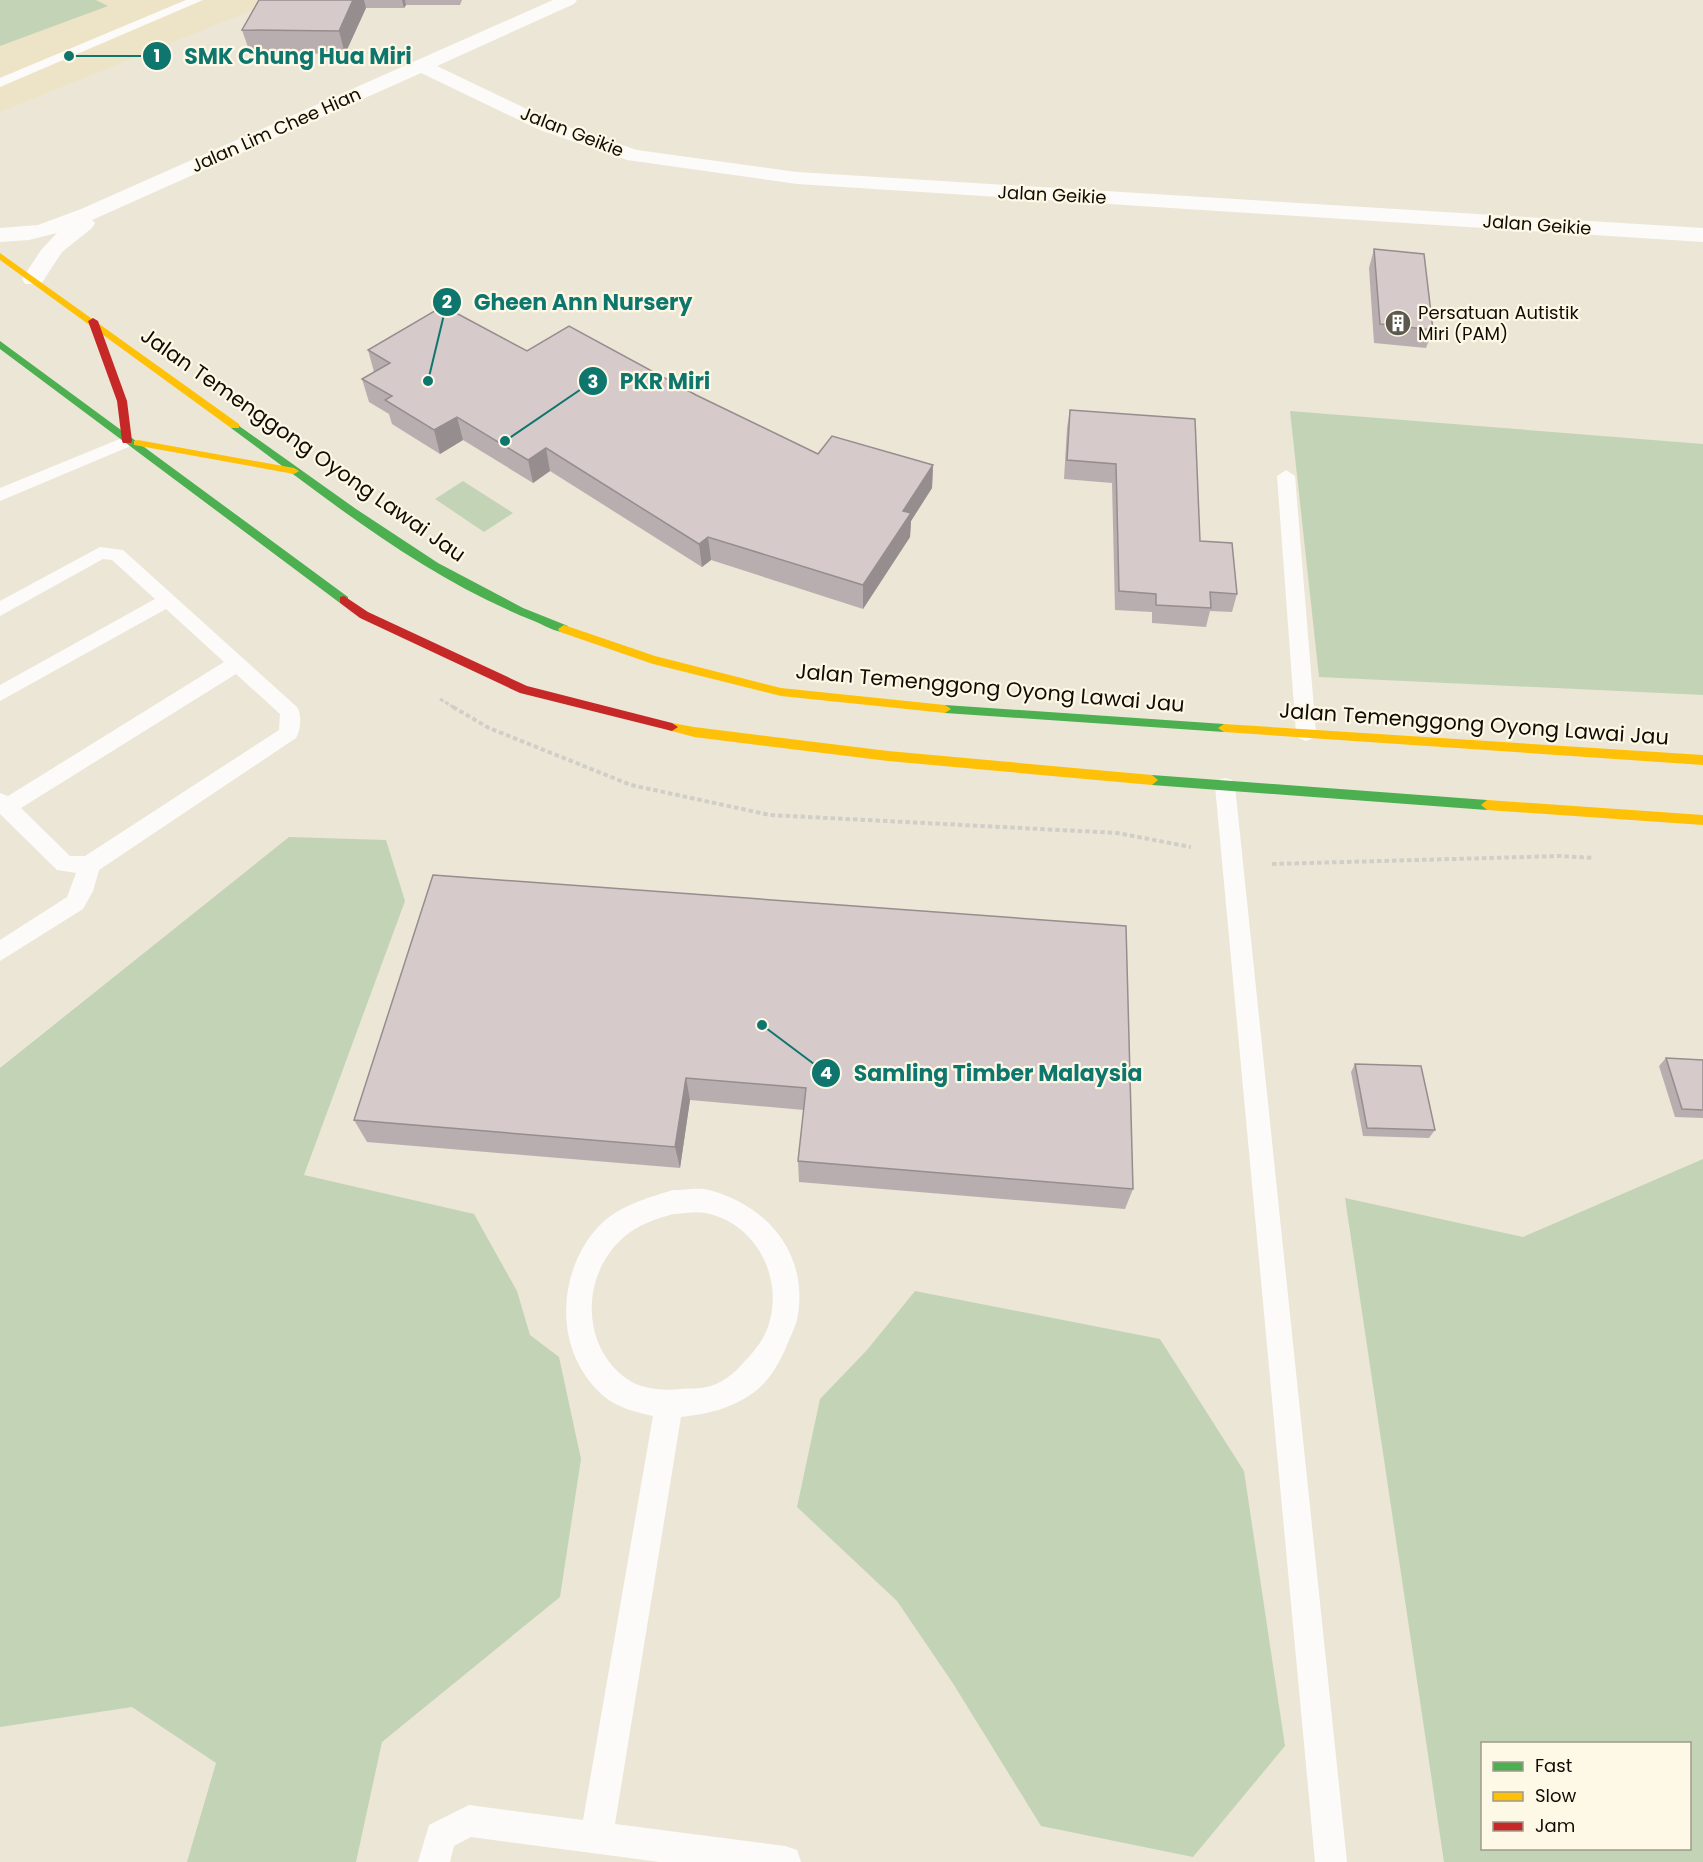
<svg xmlns="http://www.w3.org/2000/svg" width="1703" height="1862" font-family="Poppins,sans-serif">
  <style>
    .built { fill: #ede4c8 }
    .green { fill: #c3d4b6; fill-rule: evenodd }
    .lines { fill: none; stroke-linecap: round; stroke-linejoin: round }
    .path-far1 { stroke: #d0cec9; stroke-width: 3; stroke-dasharray: 4 2; stroke-linecap: butt }
    .path { stroke: #d0cec9; stroke-width: 4; stroke-dasharray: 4.5 3; stroke-linecap: butt }
    .lane { fill: #fcfbf9; fill-rule: evenodd }
    .street { fill: #fcfbf9; fill-rule: evenodd }
    .fast { fill: #4caf50; fill-rule: evenodd }
    .slow { fill: #ffc107; fill-rule: evenodd }
    .jam { fill: #c62828; fill-rule: evenodd }
    .wall { fill: #b9aeaf }
    .shaded-wall { fill: #968d8e }
    .building { fill: #d7cacb; stroke: #968d8e; stroke-width: 1.5 }
    .labels { text-anchor: middle; stroke-width: 4.5; stroke-linejoin: round; paint-order: stroke }
    .far-street-label { font-size: 18px; fill: #100c04; stroke: #fef9e6 }
    .far-poi-label { font-size: 18px; fill: #100c04; stroke: #fef9e6; text-anchor: start }
    .street-label { font-size: 21px; fill: #100c04; stroke: #fef9e6 }
    .leader { fill: none; stroke: #0f766e; stroke-width: 2 }
    .callout-dot { fill: #0f766e; stroke: #fef9e6; stroke-width: 2 }
    .mark-label { font-size: 18px; text-anchor: middle; font-weight: bold; fill: #fff }
    .callout-label { font-size: 22px; text-anchor: middle; font-weight: bold; fill: #0f766e; stroke: #fef9e6; stroke-width: 4.5; stroke-linejoin: round; paint-order: stroke }
  </style>
  <rect width="100%" height="100%" fill="#ece6d6"/>
  <!-- built -->
  <path class="built" d="M0,0h277l-277,112z"/>
  <!-- green -->
  <path class="green" d="M0,0h96l12,6 -108,40z
    M1290,411l413,33v251l-384,-18z
    M463,481l50,32 -29,19 -49,-33z
    M289,837l97,3 19,61 -101,274 170,39 43,77 13,44 29,22 22,102 -21,138 -178,145 -26,120h-169l29,-99 -84,-56 -132,20v-659z
    M1703,1159v703h-259l-99,-664 178,39zM1482,1744h208v104h-208z
    M915,1291l245,48 84,132 41,275 -92,111 -152,-31 -87,-141 -57,-84 -100,-94 23,-108 47,-49z"/>
  <g class="lines">
    <!-- path-far1 -->
    <path class="path-far1" d="M440,699l15,9"/>
    <!-- path -->
    <path class="path" d="M453,707l36,21 142,57 139,30 347,18 74,14
      M1272,864l289,-8 33,2"/>
    <!-- lane -->
    <path class="lane" d="M186,0h17l-203,87v-9z
      M127,436l9,5 -3,4 -133,56v-13z
      M1286,470l9,6 21,257 -3,5 -7,3 -7,-3 -3,-5 -19,-257z
      M100,547l23,3 174,157c5,8 4,23 -1,31l-197,132 -6,21 -10,18 -83,52v-21l67,-43 9,-24 -19,-3 -57,-56v-21l8,3 216,-134 -58,-53 -166,92v-16l155,-86 -43,-39 -9,-1 -103,57v-15zM236,674l44,40 -1,16 -194,126h-15l-49,-48z
      M1225,778l7,2 3,6 112,1076h-32l-100,-1076 3,-6z
      M673,1190c12,0 25,-3 36,0 60,16 101,66 88,130 -2,8 -7,17 -10,25 -7,17 -18,37 -34,48 -22,16 -46,21 -72,24l-66,407 170,22 12,4 4,12h-141l-189,-25 -17,9 -4,16h-32l11,-37 40,-20 114,15 70,-404c-15,-3 -34,-8 -47,-18 -53,-43 -51,-125 -7,-172 19,-20 48,-28 74,-36zM673,1214c10,0 22,-3 32,-1 49,9 77,61 65,107 -4,17 -14,30 -26,42 -9,11 -23,22 -37,25 -8,2 -18,1 -27,2 -17,2 -39,0 -53,-10 -47,-33 -46,-105 -3,-142 14,-12 31,-18 49,-23z"/>
    <!-- street -->
    <path class="street" d="M553,0h24l-3,4 -137,62 117,56 83,28 160,22 906,56v14l-906,-58 -170,-24 -87,-30 -119,-57 -329,147 3,3 -3,5 -30,24 -21,32h-16l-3,-5 19,-29 16,-17 -28,7 -29,2v-14l38,-3 43,-16z"/>
    <!-- fast -->
    <path class="fast" d="M0,341l348,256v6h-8l-340,-254z
      M235,423l121,86 82,54 85,45 45,18v6c-10,2 -24,-7 -34,-11 -111,-44 -207,-122 -303,-193l-1,-2z
      M945,705l279,19 6,4 -6,4 -279,-19 -6,-4z
      M1152,775l335,25 6,5 -6,5 -335,-25 -6,-5z"/>
    <!-- slow -->
    <path class="slow" d="M0,253l239,171v4h-8l-231,-168z
      M138,440l156,28 5,3 -5,3 -160,-29v-4z
      M564,625l91,31 126,32 164,17 6,4 -6,4 -164,-17 -128,-32 -93,-32 -2,-3z
      M672,723l22,4 194,24 264,24 6,5 -6,5 -264,-24 -194,-24 -26,-7 -2,-3z
      M1224,724l479,31v10l-479,-33 -6,-4z
      M1487,800l216,15v10l-216,-15 -6,-5z"/>
    <!-- jam -->
    <path class="jam" d="M93,318l5,3 29,80 5,40 -1,2h-8l-1,-2 -5,-40 -29,-80z
      M344,596l24,16 159,74 145,37 6,4 -6,4 -152,-38 -160,-75 -20,-15v-6z"/>
  </g>
  <!-- wall -->
  <path class="wall" d="M259,0h203l-2,5h-54l-2,3h-38l-21,46 -95,-1 -8,-23z
    M1374,249l59,81 -7,18 -52,-5 -5,-75z
    M368,350l159,1 169,44 122,59 115,11 -1,23 -21,33 -1,16 -47,72 -152,-49 -9,7 -152,-96 -17,12 -70,-43 -23,14 -48,-30 -3,-10 -20,-12 -7,-23 12,-7z
    M1070,410l130,131 37,53 -5,18 -22,-1 -4,16 -54,-4v-11l-37,-2 -3,-127 -48,-4 3,-51z
    M433,875l700,314 -8,20 -326,-27 -1,-21 6,-51 -114,-10 -10,68 -313,-26 -13,-22z
    M1666,1058l37,2v58l-28,-1 -16,-51z
    M1355,1064l80,66 -6,8 -66,-2 -12,-64z"/>
  <!-- shaded-wall -->
  <path class="shaded-wall" d="M353,0h11l2,8 -21,46 -6,-23z
    M402,0h3l1,5 -2,3z
    M457,417l6,23 -23,14 -6,-24z
    M546,448l4,23 -17,12 -5,-23z
    M933,465l-1,23 -21,33 -1,16 -47,72v-24l40,-74z
    M708,537l3,23 -9,7 -3,-23z
    M686,1078l4,22 -10,68 -5,-21z"/>
  <!-- building -->
  <path class="building" d="M259,0h94l-14,31 -97,-1z
    M1374,249l50,5 9,76 -53,-6z
    M443,306l84,45 42,-25 127,69 122,59 14,-18 101,29 -30,46 8,2 -48,72 -155,-48 -9,7 -153,-96 -18,12 -71,-43 -23,13 -49,-30 7,-4 -30,-17 28,-16 -22,-13z
    M1070,410l125,9 5,122 32,2 5,51 -27,-2 1,16 -55,-3v-11l-37,-3 -3,-127 -49,-4z
    M433,875l693,51 7,263 -335,-28 8,-73 -120,-10 -11,69 -321,-27z
    M1666,1058l37,2v50l-21,-1z
    M1355,1064l66,2 14,64 -68,-2z"/>
  <!-- icons -->
  <defs>
    <symbol id="building-disc" viewBox="-11 -11 22 22"><circle r="9.5" fill="#5d584e" stroke="#fef9e6"/><path d="M-4-6H4V6H1V3H-1V6H-4ZM-2.5-4.3h1.7v1.8h-1.7ZM.8-4.3h1.7v1.8H.8ZM-2.5-1h1.7V.8h-1.7ZM.8-1h1.7V.8H.8Z" fill="#fff"/></symbol>
  </defs>
  <g fill-rule="evenodd">
    <use href="#building-disc" x="1383" y="308" width="30" height="30"/>
  </g>
  <g class="labels">
    <!-- far-street labels -->
    <g class="far-street-label">
      <text transform="translate(276 130) rotate(-24)" y="6">Jalan Lim Chee Hian</text>
      <text transform="translate(572 132) rotate(21)" y="6">Jalan Geikie</text>
      <text transform="translate(1052 195) rotate(3)" y="6">Jalan Geikie</text>
      <text transform="translate(1537 225) rotate(4)" y="6">Jalan Geikie</text>
    </g>
    <!-- far-poi labels -->
    <g class="far-poi-label">
      <text x="1418" y="319">Persatuan Autistik<tspan x="1418" dy="21">Miri (PAM)</tspan></text>
    </g>
    <!-- street labels -->
    <g class="street-label">
      <text transform="translate(303 445) rotate(35)" y="7">Jalan Temenggong Oyong Lawai Jau</text>
      <text transform="translate(990 688) rotate(5)" y="7">Jalan Temenggong Oyong Lawai Jau</text>
      <text transform="translate(1474 724) rotate(4)" y="7">Jalan Temenggong Oyong Lawai Jau</text>
    </g>
  </g>
  <!-- callouts -->
  <path class="leader" d="M69 56L157 56M428 381L447 302M505 441L593 381M762 1025L826 1073"/>
  <g class="callout-dot">
    <circle cx="69" cy="56" r="6"/>
    <circle cx="428" cy="381" r="6"/>
    <circle cx="505" cy="441" r="6"/>
    <circle cx="762" cy="1025" r="6"/>
    <circle cx="157" cy="56" r="15"/>
    <circle cx="447" cy="302" r="15"/>
    <circle cx="593" cy="381" r="15"/>
    <circle cx="826" cy="1073" r="15"/>
  </g>
  <g class="mark-label">
    <text x="157" y="62">1</text>
    <text x="447" y="308">2</text>
    <text x="593" y="388">3</text>
    <text x="826" y="1079">4</text>
  </g>
  <g class="callout-label">
    <text x="298" y="64">SMK Chung Hua Miri</text>
    <text x="583" y="310">Gheen Ann Nursery</text>
    <text x="665" y="389">PKR Miri</text>
    <text x="998" y="1081">Samling Timber Malaysia</text>
  </g>
  <!-- legend -->
  <rect x="1481" y="1742" width="210" height="108" fill="#fef9e6" stroke="#9f9a8c" stroke-width="1.5"/>
  <rect x="1493" y="1762" width="30" height="9" fill="#4caf50" stroke="#9f9a8c" stroke-width="1.5"/>
  <text x="1535" y="1772" font-size="18" fill="#100c04">Fast</text>
  <rect x="1493" y="1792" width="30" height="9" fill="#ffc107" stroke="#9f9a8c" stroke-width="1.5"/>
  <text x="1535" y="1802" font-size="18" fill="#100c04">Slow</text>
  <rect x="1493" y="1822" width="30" height="9" fill="#c62828" stroke="#9f9a8c" stroke-width="1.5"/>
  <text x="1535" y="1832" font-size="18" fill="#100c04">Jam</text>
</svg>
